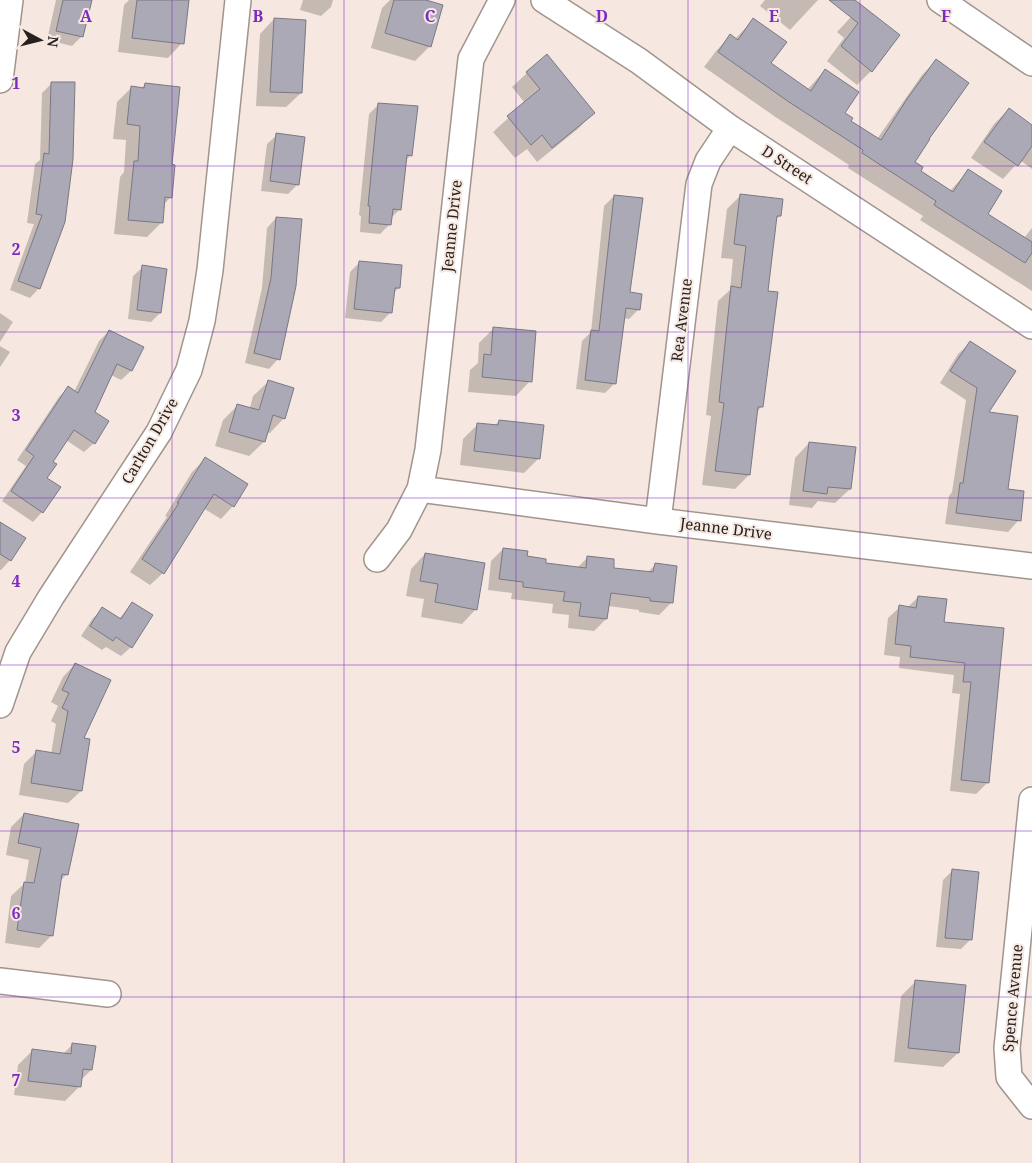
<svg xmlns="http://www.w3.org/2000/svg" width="1032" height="1163" font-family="'Noto Serif',serif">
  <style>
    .shadow { fill: #0003 }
    .building { fill: #aba9b6; stroke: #797884 }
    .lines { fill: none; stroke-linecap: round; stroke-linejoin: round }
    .minor-casing { stroke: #a1948d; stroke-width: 28 }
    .minor { stroke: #fff; stroke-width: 25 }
    .grid { fill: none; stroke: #7b2cbf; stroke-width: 1; stroke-opacity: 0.55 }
    .labels { text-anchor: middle; stroke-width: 4; stroke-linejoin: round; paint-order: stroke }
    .street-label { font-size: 15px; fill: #26211e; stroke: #f6e8e0 }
    .grid-label { font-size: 16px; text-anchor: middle; font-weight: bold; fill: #7b2cbf; stroke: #f6e8e0; stroke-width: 4; stroke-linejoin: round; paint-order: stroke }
  </style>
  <rect width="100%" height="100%" fill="#f6e8e0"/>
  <!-- shadow -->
  <path class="shadow" d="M56,0h35l-9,36 -10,10 -25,-6z
    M129,0h59l-6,43 -14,15 -50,-6 6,-47z
    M303,0h30l-2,7 -10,9 -21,-6z
    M390,0h31l9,46 -15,15 -44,-13 11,-40z
    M765,0h53l-28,30 -30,-24z
    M861,6l10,65 -14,14 -30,-24 17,-23 -7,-6z
    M274,19l27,74 -15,14 -30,-1 4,-72z
    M753,20l17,44 37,26 18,-20 19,44 5,7 28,18 45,-64 14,-14 -9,78 -13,23 5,9 31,20 18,-20 18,43 38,24 8,-10v63l-112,-71 3,-4 -75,-48 1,-3 -75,-49 -70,-49 12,-16 14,-15 5,3z
    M527,73l66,40 -14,15 -42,34 -10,-13 -12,9 -22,-26 32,-29 -13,-16z
    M52,83l22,1 -35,204 -9,10 -20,-8 24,-66 -7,-1 8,-59 5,-4 2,-67z
    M145,84l26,81v32l-8,8 -2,18 -14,14 -33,-3 6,-57 4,-5 2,-32 -13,-1 4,-37 15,-15 9,2z
    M379,104l32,51 -6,6 -5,48 -10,10v5l-10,10 -20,-2 1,-16 -2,-1 10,-101z
    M1009,109l23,17v43l-12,-9 -17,19 -32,-21 23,-34z
    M277,135l21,49 -10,10 -27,-3 6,-47z
    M741,195l39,21 -5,4 -9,72 -5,115 -4,5 -8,63 -14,14 -33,-4 9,-69 -5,-1 12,-114 12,-11 3,-31 -12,-1 6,-49z
    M614,196l15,98 10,15 -10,10 -6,-1 -8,65 -10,10 -29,-4 6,-48 9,-9 13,-126z
    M276,218l2,141 -9,10 -24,-6 17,-75 5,-60z
    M360,262l39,26 -6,5 -2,19 -10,10 -36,-4 5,-46z
    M143,267l17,46 -9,9 -23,-3 5,-43z
    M0,313l13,9 -13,20z
    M494,328l36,53 -14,15 -48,-4 2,-22 8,-7 1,-20z
    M109,331l33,16 -11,24 -10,9 -10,-5 -18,37 1,31 -10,9 -18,-12 -14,22 -6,16 -4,34 -9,10 -31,-21 24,-35 -9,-6 42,-63 9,-9 6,4 25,-51z
    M970,343l37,147 12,30 -11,12 -63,-8 4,-28 3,-4 14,-92 -26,-17 18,-29z
    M0,346l10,6 -10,15z
    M268,382l16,36 -14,15 -4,-1 -2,10 -15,14 -34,-10 8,-26 15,-15 12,3 3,-12z
    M499,421l40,37 -15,15 -64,-8 3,-26 15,-15 16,2z
    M809,443l41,46 -15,14 -17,-2 -6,7 -23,-3 6,-47z
    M205,459l28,47 -12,13 -18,-11 -40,65 -13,12 -20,-13 37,-55 -2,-1 27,-44z
    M0,523l10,37 -9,10h-1z
    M503,549l42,15 32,4 11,-11 24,12 35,4 8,-8 16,38 -12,12 -20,-3v-2l-31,-4 -2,13 -12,12 -26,-3 1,-13 -17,-2 1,-9 -42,-5 1,-6 -24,-3 3,-29z
    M425,554l51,55 -14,15 -41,-7 3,-18 -18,-3 5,-27z
    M918,597l25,26 59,6 -14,153 -12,12 -26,-3 10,-97 -8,-1 2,-18 -55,-7 1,-11 -16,-2 4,-37 12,-11 7,1z
    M132,603l-1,44 -10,9 -15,-9 -4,3 -21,-14 12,-18 10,-9 16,10z
    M75,664l7,75 -1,52 -13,12 -49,-8 5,-31 13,-13 14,3 5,-30 -5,-3 7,-15 -7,-4 12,-25z
    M24,814l43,60 -8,8 -7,53 -13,13 -34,-5 6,-47 14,-13 4,-23 -23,-5 5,-28z
    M953,870l17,70 -9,9 -25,-2 7,-67z
    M916,981l42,72 -15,14 -49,-5 7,-66z
    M73,1044l18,26 -11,11 -1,6 -14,14 -51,-6 4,-30 15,-15 30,4z"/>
  <!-- building -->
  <path class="building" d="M63,0h29l-9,37 -27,-6z
    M137,0h52l-5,44 -52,-6z
    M394,0h32l17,5 -12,42 -46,-14z
    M829,0h26l45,35 -28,37 -31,-26 17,-23z
    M274,18l32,2 -4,73 -32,-1z
    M753,18l34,24 -16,21 40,28 14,-22 34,23 -14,21 8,5 -2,3 30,19 26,-41 29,-40 33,24 -40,56h1l-15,23 8,5 -2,4 32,21 15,-23 34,22 -14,23 44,28v11l-7,10 -91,-58 2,-4 -74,-48 1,-3 -74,-48 -71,-50 12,-18 8,6z
    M547,54l48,59 -43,35 -10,-13 -11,10 -24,-29 33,-27 -14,-17z
    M51,82h24l-2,77 -8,63 -25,67 -22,-8 24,-66 -6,-1 8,-61 5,1z
    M145,83l35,4 -8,77 3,1 -3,33 -7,-1 -2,26 -35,-3 6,-59h4l2,-35 -13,-2 4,-38 13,2z
    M378,103l40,3 -6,50 -5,-1 -6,55 -8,-1 -2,16 -22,-2 1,-17h-2z
    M1009,108l23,17v21l-14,20 -34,-24z
    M276,133l29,4 -6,48 -29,-4z
    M740,194l43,5 -2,17h-4l-9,75 10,1 -15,115h-5l-8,68 -35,-4 9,-68 -5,-1 12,-116 10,2 5,-42 -12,-2z
    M614,195l29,3 -13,94 12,2 -2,16 -14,-2 -10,76 -31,-4 6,-50 8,1z
    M276,217l26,2 -6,67 -16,74 -26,-7 17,-75z
    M359,261l43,4 -2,23h-5l-3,25 -38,-4z
    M142,265l25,4 -6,44 -24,-3z
    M493,327l43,4 -4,51 -50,-5 2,-23 7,1z
    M109,330l35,17 -12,24 -15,-7 -22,48 14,9 -14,23 -21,-14 -21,32 4,2 -10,14 14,9 -18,26 -32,-22 23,-35 -8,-6 42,-64 10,7z
    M970,341l46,30 -27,41 29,4 -10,73 16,2 -3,30 -65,-8 4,-30h3l14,-95 -27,-17z
    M268,380l26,8 -9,31 -12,-4 -8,27 -36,-10 8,-28 22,6z
    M499,420l45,5 -4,34 -66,-8 3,-28 21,2z
    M809,442l47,5 -5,42 -23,-2 -1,7 -24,-3z
    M205,457l43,27 -14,23 -20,-13 -50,80 -22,-15 37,-56h-2z
    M0,522l26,16 -15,23 -11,-7z
    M503,548l25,3 -1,5 19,3v4l40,5 1,-12 27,3v9l39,4 2,-9 22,3 -4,37 -23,-2v-3l-39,-5 -4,26 -28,-3 2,-13 -18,-2 2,-9 -42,-5v-5l-24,-3z
    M425,553l60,10 -8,47 -42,-8 3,-18 -18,-3z
    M918,596l29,3 -3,23 60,6 -15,155 -28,-3 10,-98h-8l2,-19 -55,-6 1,-11 -16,-2 4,-39 17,3z
    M132,602l21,13 -21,33 -16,-11 -3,4 -23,-15 12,-19 19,12z
    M75,663l36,17 -27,58 6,1 -8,52 -51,-8 5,-33 24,4 8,-43 -6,-3 7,-15 -7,-3z
    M24,813l55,11 -11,51 -6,-1 -9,62 -36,-6 7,-48 10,1 7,-35 -23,-5z
    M952,869l27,3 -7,68 -27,-2z
    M915,980l51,5 -7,68 -51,-5z
    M72,1043l24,3 -4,24 -9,-1 -2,18 -53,-6 4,-32 39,5z"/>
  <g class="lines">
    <defs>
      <path id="minor" d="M544,0l95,61 91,67 302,198
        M940,0l92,63
        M0,80l10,-80
        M420,489l238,32 374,45
        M658,521l41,-337 9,-23 22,-33
        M377,559l22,-29 21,-41 8,-39 43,-391 31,-59
        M0,705l18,-53 33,-55 108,-165 30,-62 13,-49 8,-51 28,-270
        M1032,800l-25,248 2,29 23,29
        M0,981l108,13"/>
    </defs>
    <!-- minor casing -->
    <use href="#minor" class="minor-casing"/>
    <!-- minor -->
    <use href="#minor" class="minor"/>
  </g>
  <!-- grid -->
  <path class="grid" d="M172,0v1163M344,0v1163M516,0v1163M688,0v1163M860,0v1163M0,166h1032M0,332h1032M0,498h1032M0,665h1032M0,831h1032M0,997h1032"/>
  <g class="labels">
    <!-- street labels -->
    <g class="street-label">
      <text transform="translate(787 165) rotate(33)" y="5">D Street</text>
      <text transform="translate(452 226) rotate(-84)" y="5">Jeanne Drive</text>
      <text transform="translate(682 320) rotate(-83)" y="5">Rea Avenue</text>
      <text transform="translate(150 441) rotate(-60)" y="5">Carlton Drive</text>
      <text transform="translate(726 529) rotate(7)" y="5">Jeanne Drive</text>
      <text transform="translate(1013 998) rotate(-85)" y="5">Spence Avenue</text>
    </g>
  </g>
  <g class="grid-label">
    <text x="86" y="22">A</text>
    <text x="258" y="22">B</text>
    <text x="430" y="22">C</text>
    <text x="602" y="22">D</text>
    <text x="774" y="22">E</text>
    <text x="946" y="22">F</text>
    <text x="16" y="89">1</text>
    <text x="16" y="255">2</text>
    <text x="16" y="421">3</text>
    <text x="16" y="587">4</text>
    <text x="16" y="753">5</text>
    <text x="16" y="919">6</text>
    <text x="16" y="1086">7</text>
  </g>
  <!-- north arrow -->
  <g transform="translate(40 40) rotate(97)" stroke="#f6e8e0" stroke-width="4" paint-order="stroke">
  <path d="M0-4L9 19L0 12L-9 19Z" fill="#26211e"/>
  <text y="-8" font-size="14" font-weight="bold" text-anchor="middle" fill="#26211e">N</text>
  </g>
</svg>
